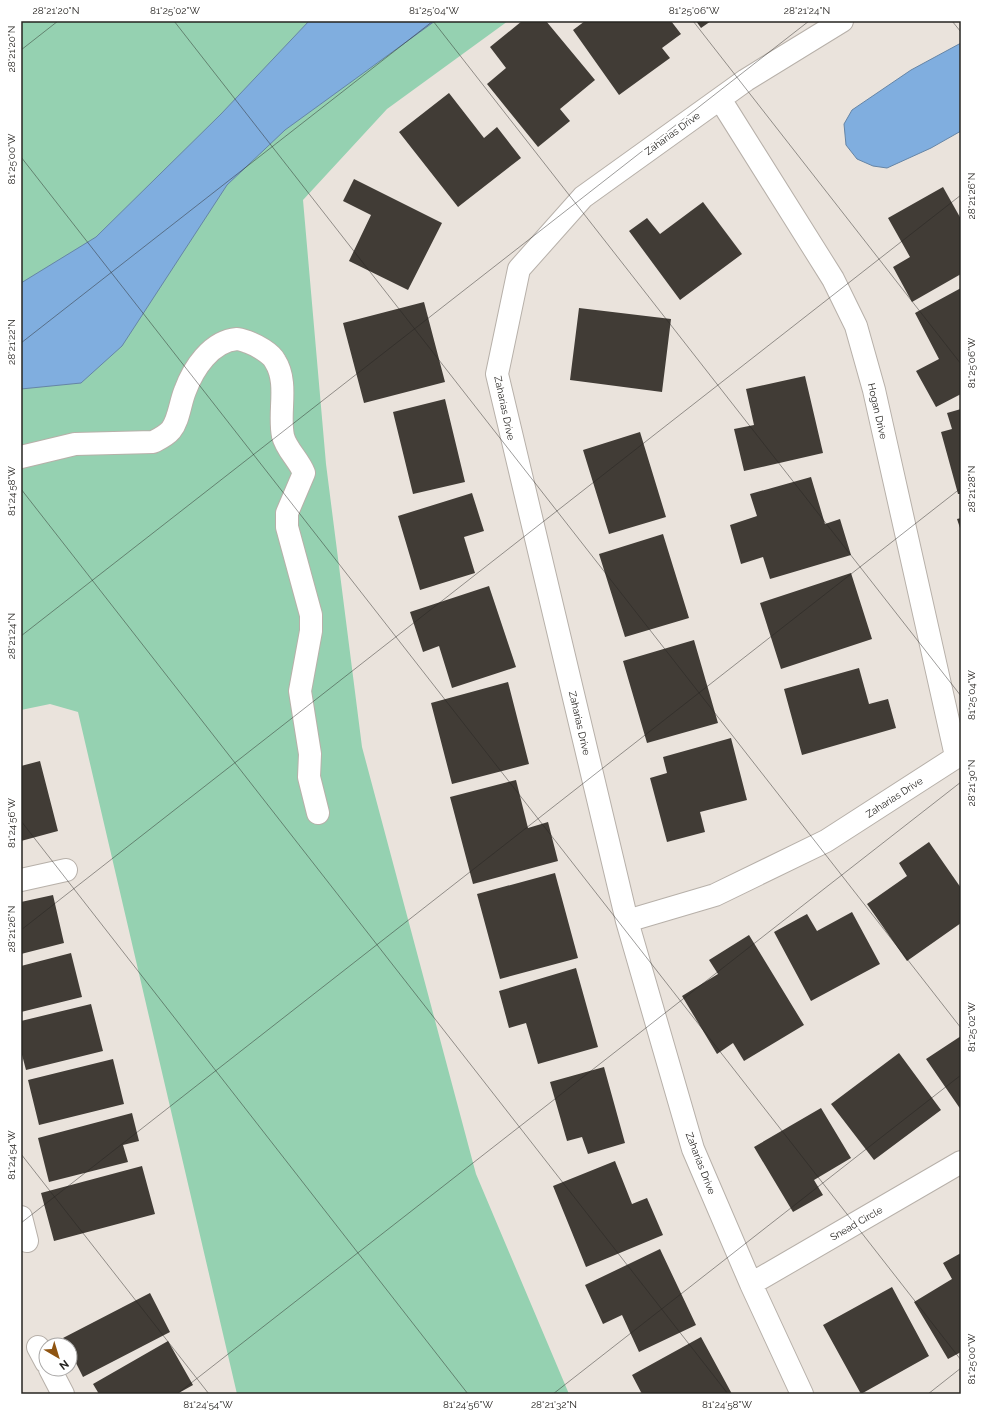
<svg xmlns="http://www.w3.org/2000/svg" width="982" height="1415" font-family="Raleway,sans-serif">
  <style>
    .green { fill: #95d1b1 }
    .water { fill: #80aedf; stroke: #6585a6 }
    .building { fill: #413c36 }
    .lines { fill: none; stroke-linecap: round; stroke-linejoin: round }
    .minor-casing { stroke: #b7b0a9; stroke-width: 24 }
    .minor { stroke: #fff; stroke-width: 22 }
    .ticks { fill: none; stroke: #262421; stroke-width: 1; stroke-opacity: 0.45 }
    .labels { text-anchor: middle; stroke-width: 4; stroke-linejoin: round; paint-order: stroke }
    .street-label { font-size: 10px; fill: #262421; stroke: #fff }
    .neatline { fill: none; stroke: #262421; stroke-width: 1.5 }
    .ticks-label { font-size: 10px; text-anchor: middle; fill: #262421 }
  </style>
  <rect width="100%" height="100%" fill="#eae3dc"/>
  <!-- green -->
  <path class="green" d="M21,21h487l-121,88 -84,91 23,264 36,283 114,427 93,220h-332l-159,-682 -28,-8 -29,6z"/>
  <!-- water -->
  <path class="water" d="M309,21h126l-150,109 -58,55 -105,161 -41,37 -60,6v-106l75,-46 125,-123z
    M961,43v88l-30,17 -44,20 -14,-2 -16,-7 -11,-14 -2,-21 8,-14 59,-40z"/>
  <!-- building -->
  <path class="building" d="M522,21h24l49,59 -35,29 10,12 -32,26 -51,-63 19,-16 -16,-21z
    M585,21h86l10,13 -19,14 8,10 -51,37 -46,-65z
    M696,21h15l-10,7z
    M449,93l35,45 13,-11 24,31 -63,49 -59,-75z
    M354,179l88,44 -34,67 -59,-29 22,-46 -28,-14z
    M943,187l18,32v55l-49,28 -19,-35 17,-10 -22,-39z
    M703,202l39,52 -62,46 -51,-69 18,-13 13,16z
    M961,288v106l-25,13 -20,-36 23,-12 -24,-46z
    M424,302l21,80 -81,21 -21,-80z
    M579,308l92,11 -9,73 -92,-12z
    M805,376l18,77 -79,18 -10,-42 20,-4 -8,-36z
    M445,399l20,83 -52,12 -20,-82z
    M961,409v85h-3l-17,-62 11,-3 -5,-16z
    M640,432l26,85 -57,17 -26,-84z
    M811,477l14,47 15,-5 11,36 -81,24 -7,-22 -22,7 -11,-39 27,-9 -7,-22z
    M472,493l12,38 -20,6 11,36 -55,17 -22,-74z
    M961,518v13l-4,-12z
    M663,534l26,84 -64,19 -26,-83z
    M851,573l21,66 -91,30 -21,-66z
    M489,586l27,81 -64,21 -13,-42 -16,6 -13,-40z
    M694,640l24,83 -71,20 -24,-82z
    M859,668l10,36 19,-5 8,29 -94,27 -18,-66z
    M508,682l21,82 -77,20 -21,-81z
    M731,738l16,62 -47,12 5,20 -38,10 -17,-64 17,-5 -4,-16z
    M40,761l18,70 -37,10v-75z
    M516,780l12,48 20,-6 10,39 -85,23 -23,-87z
    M929,842l32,46v35l-54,38 -40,-57 40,-28 -8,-13z
    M555,873l23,85 -78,21 -23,-85z
    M53,895l11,48 -43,11v-52z
    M852,912l28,52 -69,37 -37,-69 33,-18 10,17z
    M749,935l55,90 -60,36 -11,-18 -16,11 -35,-58 36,-22 -9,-14z
    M71,953l11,44 -61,15v-46z
    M576,968l22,79 -60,17 -12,-41 -17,5 -10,-37z
    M91,1004l12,47 -77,19 -5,-19v-30z
    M961,1036v74l-35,-51z
    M899,1053l42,57 -67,50 -43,-56z
    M113,1059l11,45 -85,21 -11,-45z
    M604,1067l21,76 -37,11 -6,-17 -15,4 -17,-59z
    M821,1108l30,50 -37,22 9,15 -30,17 -39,-65z
    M132,1113l7,28 -16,4 5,17 -79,20 -11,-44z
    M615,1161l17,43 15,-6 16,37 -77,32 -33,-81z
    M142,1166l13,48 -101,27 -13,-48z
    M660,1249l36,76 -57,27 -17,-37 -19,9 -18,-39z
    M961,1253v99l-13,7 -34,-57 38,-23 -9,-16z
    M892,1287l37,69 -68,38 -38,-69z
    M150,1293l20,39 -87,45 -13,-26v-6h-3l-4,-7z
    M701,1337l31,57h-90l-10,-19z
    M168,1341l25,44 -16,9h-78l-6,-10z"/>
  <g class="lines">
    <defs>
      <path id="minor" d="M720,99l113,180 23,47 18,64 82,366
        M21,457l54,-13 78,-2c6,-3 13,-6 18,-12 8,-10 9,-27 14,-39 8,-22 26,-50 52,-52 3,0 8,2 11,3 8,3 23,11 27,19 14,22 3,51 8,75 3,13 16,24 21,37l-17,40v14l24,88v16l-11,60 10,63 -1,23 9,36
        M21,880l45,-10
        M627,921l88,-26 111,-54 135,-87
        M21,1217l6,24
        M751,1284l210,-122
        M38,1347l8,15
        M50,1369l13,25
        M802,1394l-51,-110 -58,-135 -66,-228 -130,-547 22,-105 64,-72 163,-117 96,-59"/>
    </defs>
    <!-- minor casing -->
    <use href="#minor" class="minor-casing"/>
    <!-- minor -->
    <use href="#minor" class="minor"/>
  </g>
  <!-- ticks -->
  <path class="ticks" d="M174,21l787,1007M433,21l528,675M693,21l268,343M952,21l9,11M21,50l37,-29M21,157l940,1203M21,343l412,-322M21,489l707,905M21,636l788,-615M21,821l447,573M21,930l940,-735M21,1154l188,240M21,1223l940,-735M177,1394l784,-612M553,1394l408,-319M928,1394l33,-26"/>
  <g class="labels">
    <!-- street labels -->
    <g class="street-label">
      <text transform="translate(672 133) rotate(-36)" y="4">Zaharias Drive</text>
      <text transform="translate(505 408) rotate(78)" y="4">Zaharias Drive</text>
      <text transform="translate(878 411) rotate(77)" y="4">Hogan Drive</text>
      <text transform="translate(580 723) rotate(77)" y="4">Zaharias Drive</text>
      <text transform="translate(894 797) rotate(-33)" y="4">Zaharias Drive</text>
      <text transform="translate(701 1163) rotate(69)" y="4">Zaharias Drive</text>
      <text transform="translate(856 1223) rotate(-30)" y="4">Snead Circle</text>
    </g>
  </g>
  <!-- border -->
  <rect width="982" height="1415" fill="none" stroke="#ffffff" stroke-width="44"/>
  <!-- north arrow -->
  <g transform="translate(58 1357) rotate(142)"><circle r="19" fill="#ffffff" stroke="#a8a7a6"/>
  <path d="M0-3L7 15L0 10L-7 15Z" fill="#8f5411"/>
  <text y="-6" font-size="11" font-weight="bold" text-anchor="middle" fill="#262421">N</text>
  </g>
  <rect x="22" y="22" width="938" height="1371" class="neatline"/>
  <g class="ticks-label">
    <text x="56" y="14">28°21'20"N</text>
    <text x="175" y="14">81°25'02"W</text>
    <text x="434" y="14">81°25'04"W</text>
    <text x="694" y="14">81°25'06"W</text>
    <text x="807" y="14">28°21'24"N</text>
    <text transform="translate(11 49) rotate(-90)" y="4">28°21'20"N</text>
    <text transform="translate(11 159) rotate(-90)" y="4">81°25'00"W</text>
    <text transform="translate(971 196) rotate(-90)" y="4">28°21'26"N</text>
    <text transform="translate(11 342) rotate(-90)" y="4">28°21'22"N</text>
    <text transform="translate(971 363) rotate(-90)" y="4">81°25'06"W</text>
    <text transform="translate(971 489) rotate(-90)" y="4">28°21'28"N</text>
    <text transform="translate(11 491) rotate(-90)" y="4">81°24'58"W</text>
    <text transform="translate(11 636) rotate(-90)" y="4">28°21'24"N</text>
    <text transform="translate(971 695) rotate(-90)" y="4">81°25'04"W</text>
    <text transform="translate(971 783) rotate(-90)" y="4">28°21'30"N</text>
    <text transform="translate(11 823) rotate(-90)" y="4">81°24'56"W</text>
    <text transform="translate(11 929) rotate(-90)" y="4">28°21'26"N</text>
    <text transform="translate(971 1027) rotate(-90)" y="4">81°25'02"W</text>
    <text transform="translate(11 1155) rotate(-90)" y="4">81°24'54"W</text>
    <text transform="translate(971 1359) rotate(-90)" y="4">81°25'00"W</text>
    <text x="208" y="1408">81°24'54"W</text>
    <text x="468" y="1408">81°24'56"W</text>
    <text x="554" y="1408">28°21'32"N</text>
    <text x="727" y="1408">81°24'58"W</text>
  </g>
</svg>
